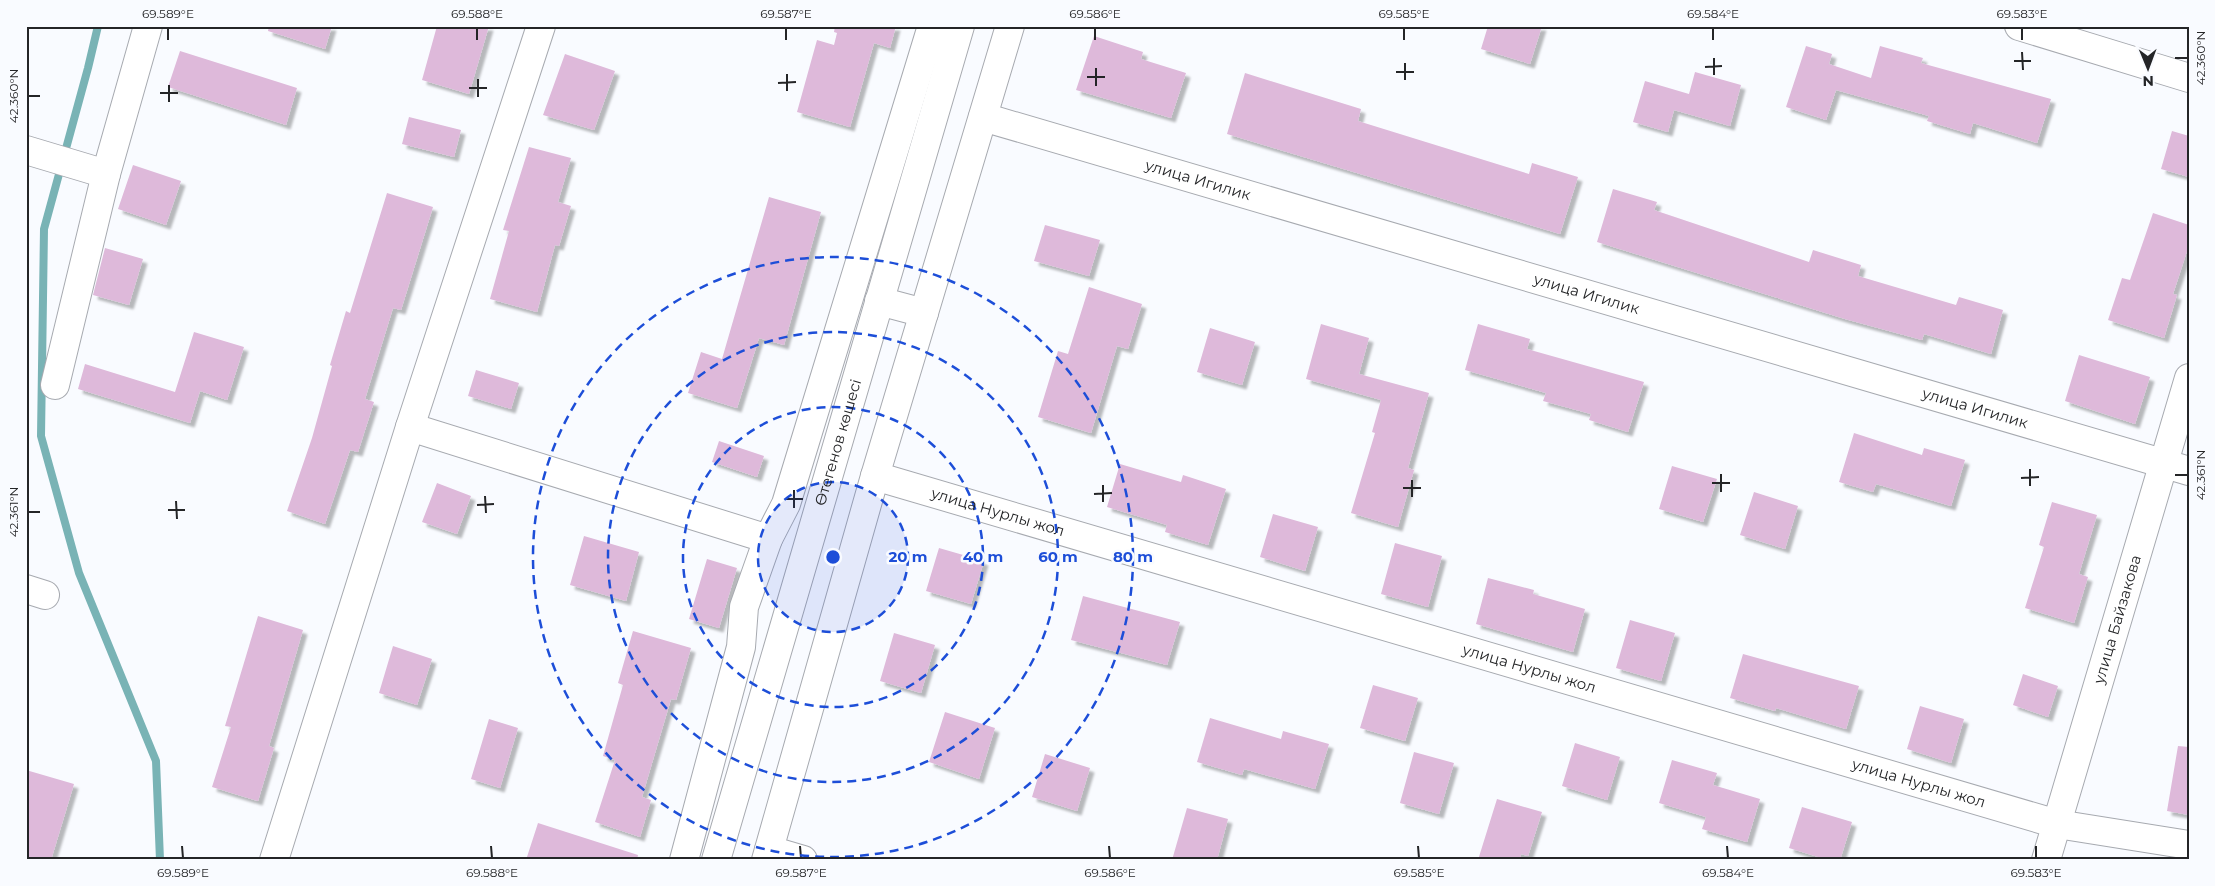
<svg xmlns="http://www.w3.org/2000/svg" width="2215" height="886" font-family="Montserrat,sans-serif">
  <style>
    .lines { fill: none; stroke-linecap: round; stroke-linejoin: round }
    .stream { stroke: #79b3b5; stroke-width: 8 }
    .building { fill: #deb9da; filter: url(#shadow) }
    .minor-casing { stroke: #a7aab0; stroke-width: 30 }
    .secondary-casing { stroke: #a7aab0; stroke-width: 30 }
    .minor { stroke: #fff; stroke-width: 28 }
    .secondary { stroke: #fff; stroke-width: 28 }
    .ticks { fill: none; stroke: #242527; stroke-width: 2 }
    .ring { fill: none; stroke: #1d4ed8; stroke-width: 2.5; stroke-dasharray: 9 6 }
    .labels { text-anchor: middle; stroke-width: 5; stroke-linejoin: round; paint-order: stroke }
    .street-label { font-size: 15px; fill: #242527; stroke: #f9fbff }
    .centre { fill: #1d4ed8; stroke: #f9fbff; stroke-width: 2.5 }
    .ring-label { font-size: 15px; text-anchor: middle; font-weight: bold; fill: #1d4ed8; stroke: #f9fbff; stroke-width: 5; stroke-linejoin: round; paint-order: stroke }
    .neatline { fill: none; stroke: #242527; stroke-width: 2 }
    .ticks-label { font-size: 12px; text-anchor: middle; fill: #242527 }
  </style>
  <defs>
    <filter id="shadow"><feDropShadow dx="4.5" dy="4.5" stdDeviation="1" flood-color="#0004"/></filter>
  </defs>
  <rect width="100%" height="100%" fill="#f9fbff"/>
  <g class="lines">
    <!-- stream -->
    <path class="stream" d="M98,26l-10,42 -44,161 -3,207 38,137 77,188 4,99"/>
  </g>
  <!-- building -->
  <path class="building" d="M269,26h63l-7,23 -57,-18z
    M437,26h52l-20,68 -47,-14z
    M835,26h61l-6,22 -16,-5 -24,84 -53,-15 20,-72 17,5 3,-12 -3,-1z
    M1488,26h54l-12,38 -49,-15z
    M1094,36l49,16 -2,7 45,14 -15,45 -95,-28z
    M1806,46l26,8 -3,10 42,14 9,-32 43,12 -2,5 130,36 -14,44 -64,-20 -3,11 -43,-13 2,-5 -93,-26 -10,30 -40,-13z
    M180,51l117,37 -11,37 -118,-38z
    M565,54l50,17 -21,59 -51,-15z
    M1695,72l46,13 -11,41 -56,-16 -6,22 -35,-10 12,-41 44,13z
    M1245,73l116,36 -3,12 171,53 3,-11 46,14 -18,57 -333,-100z
    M409,117l52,13 -7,27 -52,-13z
    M2172,131l17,5v41l-28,-8z
    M529,147l42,11 -13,44 13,4 -12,40 -4,-1 -18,67 -47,-13 19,-68 -6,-1z
    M133,165l48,16 -15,44 -48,-16z
    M1613,189l44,13 -3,8 155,52 4,-12 48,15 -3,11 98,29 3,-8 44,13 -12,44 -67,-20 -2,6 -77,-21 -248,-77z
    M387,193l46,14 -32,103 -8,-2 -28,91 9,3 -16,50 -8,-2 -25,74 -38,-13 25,-73 20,-72 -2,-1 16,-54 4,2z
    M769,197l52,15 -37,133 -25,-7 -22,70 -49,-15 13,-41 21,7z
    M2153,213l36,12v20l-16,49 4,1 -13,43 -56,-18 14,-42 8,2z
    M1045,225l55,15 -11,36 -55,-15z
    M105,248l38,11 -14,46 -36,-10z
    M1089,287l53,17 -14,45 -11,-3 -26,87 -53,-16 20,-66 10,3z
    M1321,324l48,14 -10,36 70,19 -21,75 6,2 -16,57 -47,-14 24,-80 -3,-1 9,-32 -75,-21z
    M1478,324l52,15 -3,10 117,33 -16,50 -39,-12 2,-6 -48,-13 3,-8 -81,-23z
    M1210,328l45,14 -13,43 -45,-13z
    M194,332l50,15 -17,53 -27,-9 -10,32 -112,-34 7,-25 90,28z
    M2079,355l71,22 -15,47 -70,-23z
    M476,370l43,13 -8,26 -43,-13z
    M1854,433l68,22 2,-7 41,12 -14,46 -75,-22 -3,8 -34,-10z
    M719,441l45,15 -7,21 -45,-15z
    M1120,464l61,18 2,-7 43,14 -18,56 -43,-13 2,-7 -60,-18z
    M1672,466l45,13 -14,43 -44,-13z
    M437,483l34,13 -14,38 -35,-12z
    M1754,492l44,14 -13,43 -45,-14z
    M2052,502l45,13 -18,59 9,3 -14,46 -49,-15 19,-61 -5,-2z
    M1273,514l45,13 -13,44 -45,-14z
    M584,536l55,16 -13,49 -56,-16z
    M1395,543l47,13 -14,51 -47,-13z
    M939,548l45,13 -13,43 -45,-13z
    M707,559l30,9 -18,60 -30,-9z
    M1488,578l46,12 -1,4 52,15 -12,43 -97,-28z
    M1083,596l97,26 -13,43 -96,-25z
    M258,616l45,14 -34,116 5,2 -16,53 -46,-14 19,-60 -6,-1z
    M1630,620l45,13 -14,48 -45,-13z
    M633,631l58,17 -15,52 -5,-1 -29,98 9,3 -11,37 -45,-15 20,-62 -12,-4 20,-71 -5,-2z
    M894,633l41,12 -14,48 -41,-12z
    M393,646l39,13 -15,46 -38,-12z
    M1743,654l116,32 -13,43 -70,-21 -1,3 -45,-13z
    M2023,674l35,12 -10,31 -35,-12z
    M1373,685l45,13 -13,43 -45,-13z
    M1920,706l44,13 -13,44 -44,-14z
    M945,712l50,16 -16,51 -50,-17z
    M1210,718l71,21 2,-8 46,13 -14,45 -71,-20 -2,6 -45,-13z
    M489,719l29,9 -18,60 -29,-9z
    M1575,743l45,14 -13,43 -45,-14z
    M2178,746l11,1v68l-22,-4z
    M1414,752l40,11 -15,51 -39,-11z
    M1045,754l45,14 -13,43 -45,-14z
    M1672,760l45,13 -4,12 47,14 -13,43 -45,-13 4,-12 -47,-14z
    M26,770l48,14 -23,76h-25z
    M1497,799l45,13 -14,44 -7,-2 -1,6h-42z
    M1802,807l50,15 -12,38h-12l-39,-12z
    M1187,808l41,11 -11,41h-45z
    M538,823l100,32 -1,5h-111z"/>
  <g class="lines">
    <defs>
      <g id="minor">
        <path d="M2019,26l170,52"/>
        <path id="s1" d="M983,117l1206,354"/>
        <path d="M26,150l80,24"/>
        <path d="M55,385l51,-211 42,-148"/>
        <path d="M410,427l358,112"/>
        <path id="s2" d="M875,476l1182,348 132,21"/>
        <path d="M26,589l19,6"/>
        <path d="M769,850l34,10"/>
        <path d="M274,860l136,-433 131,-401"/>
        <path d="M684,860l57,-213 3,-40 24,-68 18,-35 146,-478"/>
        <path id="s3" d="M2046,860l143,-482"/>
      </g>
      <g id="secondary">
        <path d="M879,301l45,12"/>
        <path id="s4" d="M716,860l244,-834"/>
        <path d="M766,860l109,-384 135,-450"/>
      </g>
    </defs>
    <!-- minor casing -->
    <use href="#minor" class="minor-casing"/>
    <!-- secondary casing -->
    <use href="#secondary" class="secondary-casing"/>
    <!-- minor -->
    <use href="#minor" class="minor"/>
    <!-- secondary -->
    <use href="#secondary" class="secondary"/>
  </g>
  <!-- ticks -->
  <path class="ticks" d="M168,28v12M477,28v12M786,28v12M1095,28v12M1404,28v12M1713,28v12M2022,28v12M2022,52l1,18M1714,58v17M2175,58h13M2014,61h17M1405,63v17M1705,67l17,-1M1096,68v18M1396,72h18M787,74v17M1087,77h18M478,79v18M778,83l18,-1M169,85v17M469,88h18M160,93h18M28,96h12M2030,469v17M1721,474v18M2175,475h13M2021,478l18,-1M1412,480v17M1712,483h18M1103,485v17M1403,488h18M794,490v18M1094,494l18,-1M485,496l1,17M786,499h17M176,501l1,18M477,505l17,-1M168,510h17M28,512h12M182,846l1,12M491,846l1,12M800,846l1,12M1109,846l1,12M1418,846l1,12M1727,846l1,12M2036,846v12"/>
  <!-- distance rings -->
  <circle cx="833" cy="557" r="75" fill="#1d4ed8" fill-opacity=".12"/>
  <g class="ring">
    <circle cx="833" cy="557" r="75"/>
    <circle cx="833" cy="557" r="150"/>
    <circle cx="833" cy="557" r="225"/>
    <circle cx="833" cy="557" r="300"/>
  </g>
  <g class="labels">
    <!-- street labels -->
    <g class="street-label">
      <text dy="5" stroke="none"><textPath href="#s1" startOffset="224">улица Игилик</textPath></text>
      <text dy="5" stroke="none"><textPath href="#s1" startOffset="629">улица Игилик</textPath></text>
      <text dy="5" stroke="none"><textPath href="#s1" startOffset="1034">улица Игилик</textPath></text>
      <text dy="5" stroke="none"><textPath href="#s4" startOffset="435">Өтегенов көшесі</textPath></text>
      <text dy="5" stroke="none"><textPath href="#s2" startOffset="128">улица Нурлы жол</textPath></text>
      <text dy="5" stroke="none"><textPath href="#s3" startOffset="251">улица Байзакова</textPath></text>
      <text dy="5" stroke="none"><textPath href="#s2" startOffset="682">улица Нурлы жол</textPath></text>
      <text dy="5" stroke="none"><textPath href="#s2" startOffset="1088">улица Нурлы жол</textPath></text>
    </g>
  </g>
  <circle cx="833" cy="557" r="8" class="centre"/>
  <g class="ring-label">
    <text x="908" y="562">20 m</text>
    <text x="983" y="562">40 m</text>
    <text x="1058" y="562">60 m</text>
    <text x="1133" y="562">80 m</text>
  </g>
  <!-- border -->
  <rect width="2215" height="886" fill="none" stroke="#f9fbff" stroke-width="55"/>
  <!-- north arrow -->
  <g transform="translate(2148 68) rotate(179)" stroke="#f9fbff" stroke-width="4" paint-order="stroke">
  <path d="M0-4L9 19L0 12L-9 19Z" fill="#242527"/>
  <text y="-8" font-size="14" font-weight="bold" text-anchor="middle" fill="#242527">N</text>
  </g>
  <rect x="28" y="28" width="2160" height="830" class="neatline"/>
  <g class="ticks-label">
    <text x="168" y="18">69.589°E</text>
    <text x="477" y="18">69.588°E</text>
    <text x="786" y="18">69.587°E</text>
    <text x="1095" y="18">69.586°E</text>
    <text x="1404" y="18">69.585°E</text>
    <text x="1713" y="18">69.584°E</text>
    <text x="2022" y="18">69.583°E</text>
    <text transform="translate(2201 58) rotate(-90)" y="4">42.360°N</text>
    <text transform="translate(14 96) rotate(-90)" y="4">42.360°N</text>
    <text transform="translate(2201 475) rotate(-90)" y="4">42.361°N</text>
    <text transform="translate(14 512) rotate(-90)" y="4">42.361°N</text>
    <text x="183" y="877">69.589°E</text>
    <text x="492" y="877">69.588°E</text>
    <text x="801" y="877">69.587°E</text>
    <text x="1110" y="877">69.586°E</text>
    <text x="1419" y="877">69.585°E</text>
    <text x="1728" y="877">69.584°E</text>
    <text x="2036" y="877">69.583°E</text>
  </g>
</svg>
